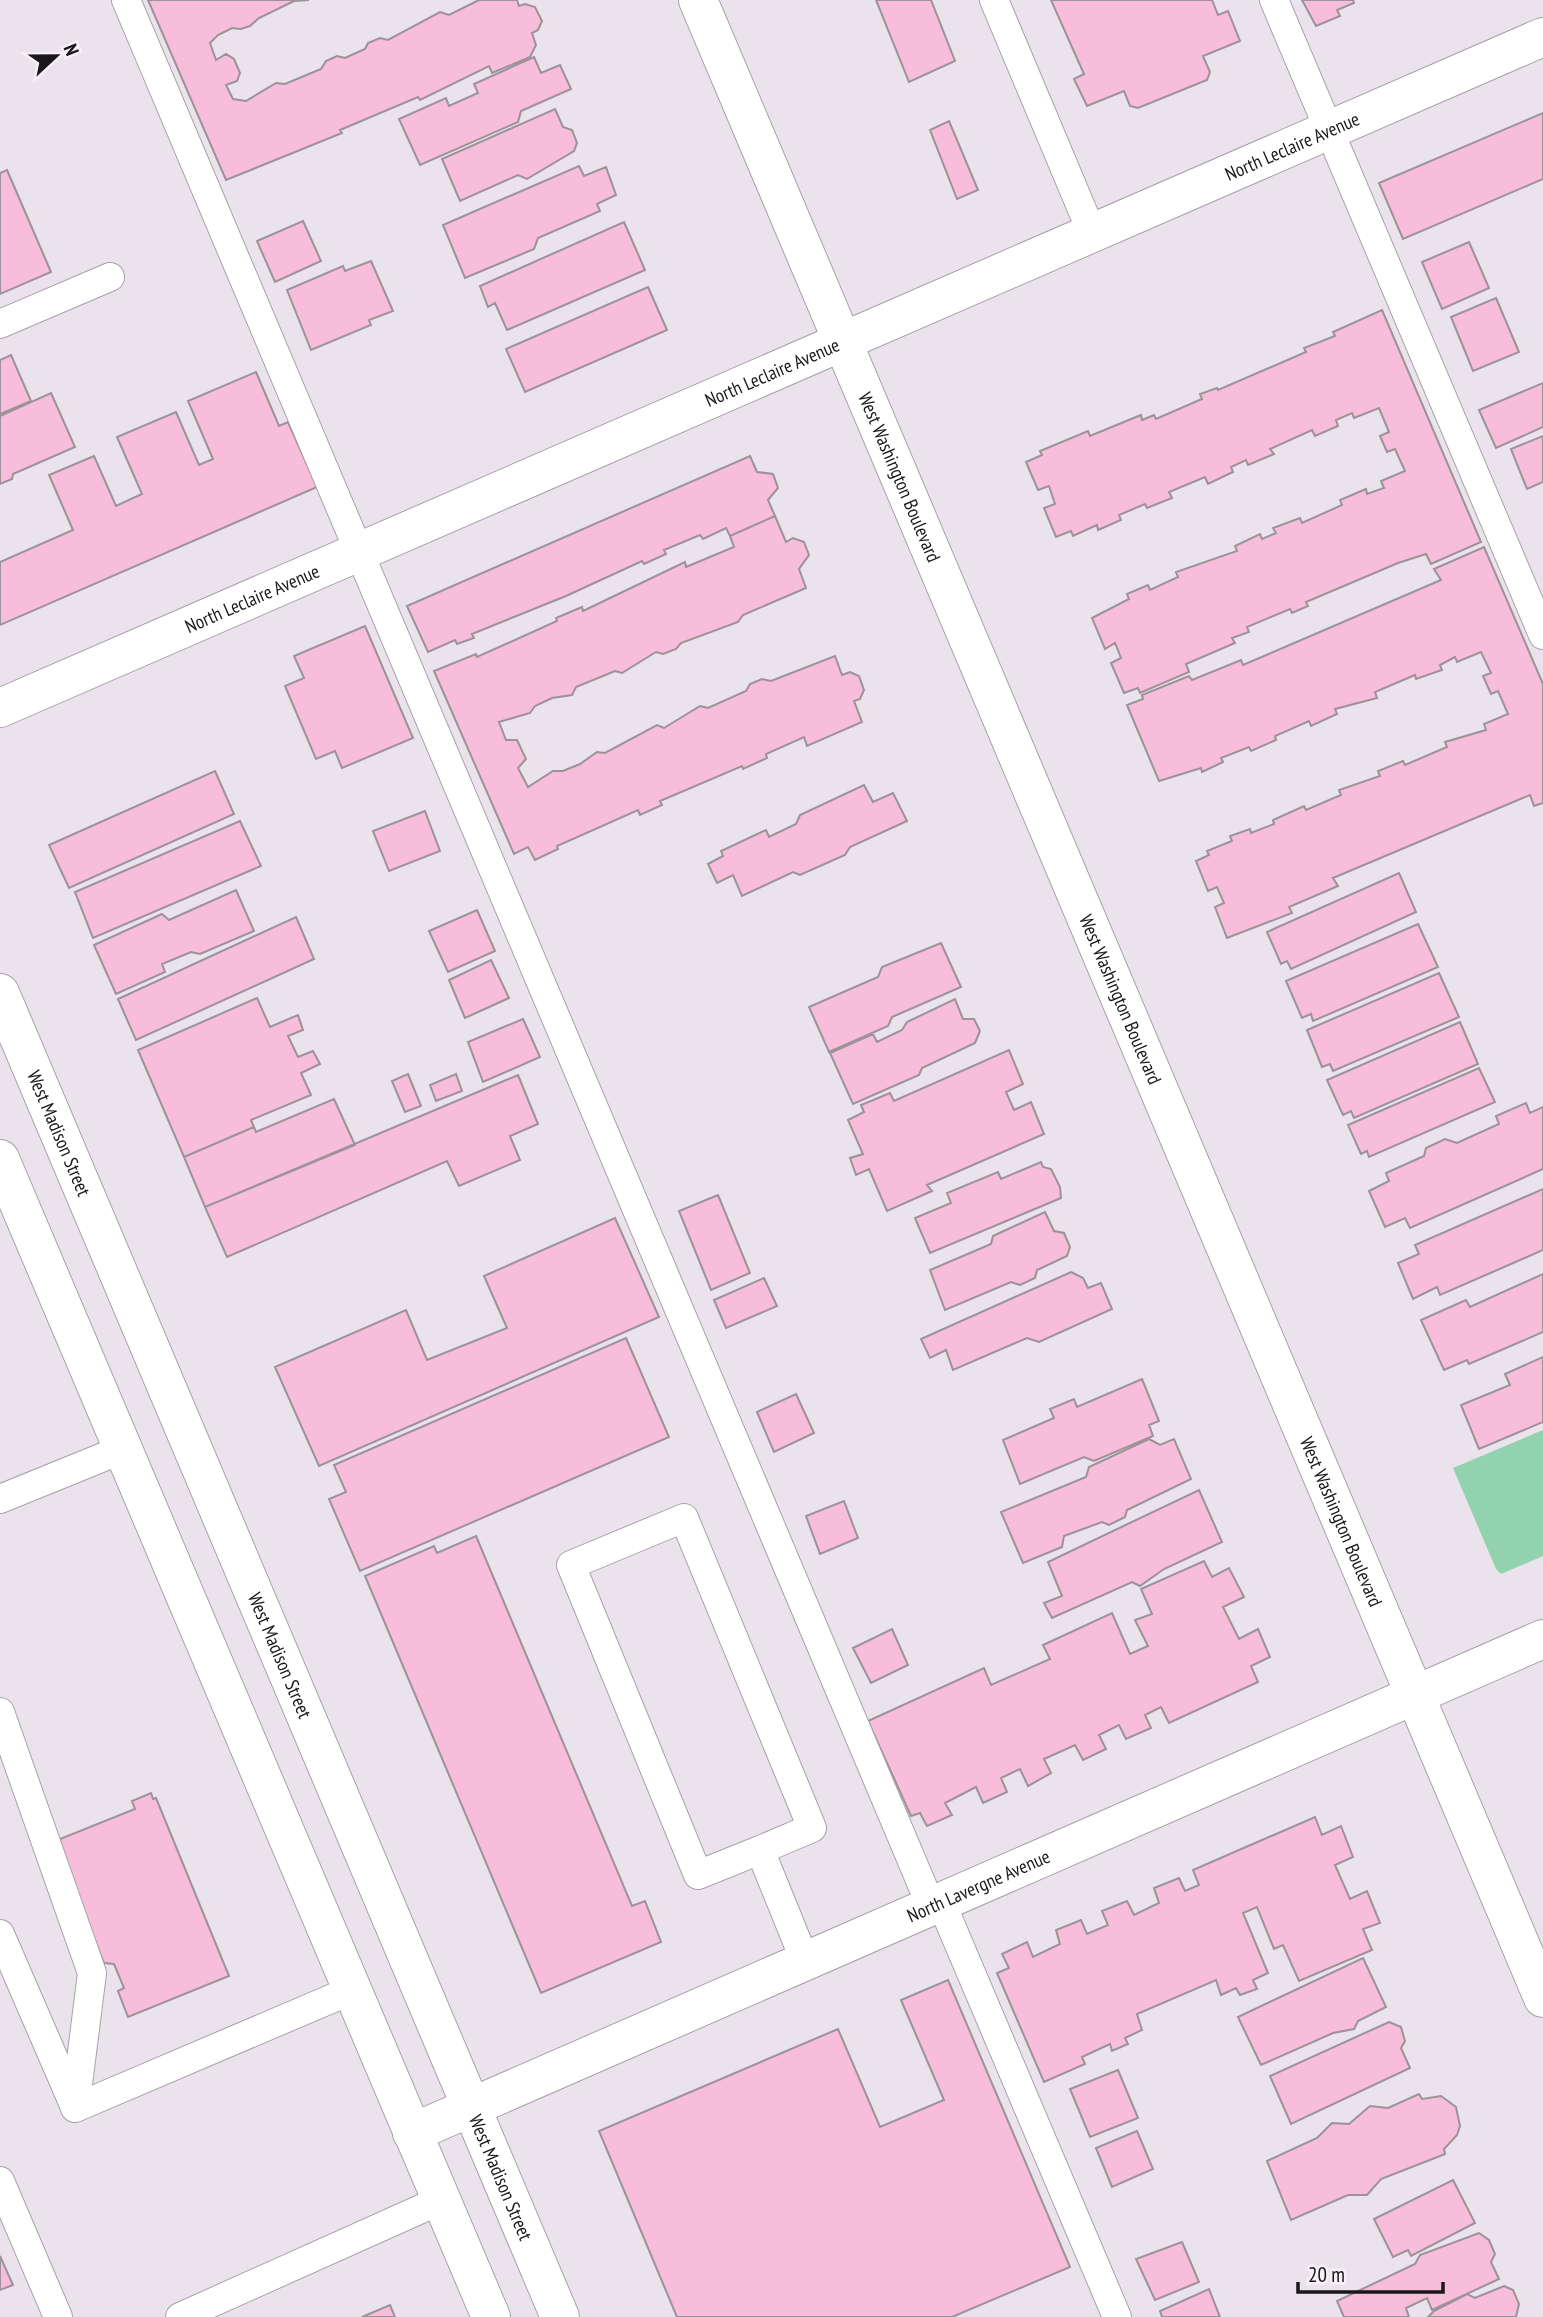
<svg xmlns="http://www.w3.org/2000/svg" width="1543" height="2317" font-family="'PT Sans Narrow',sans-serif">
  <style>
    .green { fill: #93d2af }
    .building { fill: #f7bddb; stroke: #9c9297; stroke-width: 2 }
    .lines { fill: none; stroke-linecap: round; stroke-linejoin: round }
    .lane-casing { stroke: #a7a1a9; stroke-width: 30 }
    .street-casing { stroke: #a7a1a9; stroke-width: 40 }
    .secondary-casing { stroke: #a7a1a9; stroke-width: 40 }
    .lane { stroke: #fff; stroke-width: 28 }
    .street { stroke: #fff; stroke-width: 38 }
    .secondary { stroke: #fff; stroke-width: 38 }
    .labels { text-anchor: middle; stroke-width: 7; stroke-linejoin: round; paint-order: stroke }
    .street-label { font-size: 19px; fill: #19171a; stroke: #f7f0f9 }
  </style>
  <rect width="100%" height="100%" fill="#eae3ec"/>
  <!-- green -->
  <path class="green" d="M1543,1430v126l-42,18 -5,-5 -43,-101z"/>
  <!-- building -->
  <path class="building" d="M148,0h161l-15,1 -35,17 -9,8 -9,3 -9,-1 -14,7 -8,8 6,17 10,-6 8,5 6,14 -3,8 -11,4 7,14 13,2 30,-18 9,1 36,-15 5,-8 11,-5 8,2 20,-9 3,-6 12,-5 8,2 52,-28 9,3 30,-15h38l2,6 6,-2 10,3 7,14 -4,9 -6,3 4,12 -6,12 -38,16 -3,-7 -69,34 -2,-3 -78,33 2,3 -116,47z
    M876,0h55l24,61 -46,21z
    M1051,0h161l6,15 10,-4 12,30 -37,15 7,16 -3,8 -69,28 -8,-2 -6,-15 -37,15 -13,-27 10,-5z
    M1302,0h51l1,3 -17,7 3,6 -24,10z
    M534,57l7,16 19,-8 11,24 -50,22 -3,11 -98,43 -21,-46 47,-21 3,8 29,-13 -4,-9z
    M555,109l8,18 9,3 5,13 -3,8 -47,28 -9,-4 -58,26 -18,-42z
    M1543,113v66l-140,60 -24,-56z
    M949,121l29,69 -21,9 -27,-69z
    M579,166l5,10 22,-9 10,28 -19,9 3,7 -62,27 -4,11 -69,29 -22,-53z
    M7,170l44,102 -51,22v-121z
    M303,221l18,40 -46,21 -18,-41z
    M624,222l21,48 -138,60 -12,-27 -7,4 -8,-21z
    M1469,242l20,46 -47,21 -20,-47z
    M371,261l22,50 -24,9 2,5 -60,25 -24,-60 56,-24 2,5z
    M648,287l19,43 -142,62 -19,-43z
    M1496,298l23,54 -46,19 -22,-54z
    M1382,310l99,232 -50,22 -5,-10 -28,9 -92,39 2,4 -16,7 -2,-4 -43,18 2,5 -17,6 3,5 -49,21 3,8 -49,21 -2,-5 -14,5 -13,-30 10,-5 -6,-15 -10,6 -13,-31 37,-19 -2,-5 21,-9 2,5 28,-13 -2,-5 61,-21 -2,-5 25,-12 2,5 14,-6 -3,-5 27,-10 2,5 40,-18 -2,-5 26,-11 1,5 17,-6 -3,-7 24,-10 -10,-22 -8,3 -7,-16 9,-4 -10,-24 -25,10 -2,-5 -16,7 2,6 -23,10 -3,-6 -42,19 4,5 -26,11 -2,-5 -15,7 2,5 -25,12 -3,-7 -36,15 3,6 -25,10 -2,-4 -26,11 2,5 -23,10 -1,-5 -24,11 -2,-5 -15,6 -12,-29 11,-4 -6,-18 -11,4 -12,-28 16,-7 -2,-4 48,-20 2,5 51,-21 1,5 12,-5 2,4 46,-20 -2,-5 17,-6 1,2 88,-38 -2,-4 31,-12 -2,-4z
    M11,355l20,46 -31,13v-54z
    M256,372l23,54 9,-4 29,65 -317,138v-63l73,-32 -24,-55 45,-19 22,50 26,-12 -25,-57 59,-25 23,53 14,-6 -25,-58z
    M1543,383v44l-47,21 -17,-38z
    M51,393l24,54 -62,27 -1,5 -12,5v-68z
    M1543,436v46l-16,7 -16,-40z
    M750,456l7,16 16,2 5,14 -10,12 7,16 -45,20 -4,-8 -23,11 -3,-4 -36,15 2,4 -22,10 -2,-3 -76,35 -94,38 2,4 -17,6 -2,-4 -27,12 -21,-46z
    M775,516l11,26 7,-4 11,4 5,13 -10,14 7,19 -63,27 -5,7 -57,21 -5,6 -13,5 -7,-2 -34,21 -7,-2 -39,16 -4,8 -20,3 -17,8 -5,7 -31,9 7,18h11l9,19 -8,9 10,19 25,-16h10l17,-7 17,-12 8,1 52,-28 7,3 36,-22 8,2 38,-17 4,-7 12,-5 9,2 64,-25 7,19 8,-3 9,4 5,14 -4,9 -6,2 8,21 -55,24 -3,-9 -38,17 1,4 -24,11 -1,-3 -82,35 2,4 -22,10 -2,-5 -81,36 1,3 -23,11 -7,-13 -14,7 -80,-183 42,-17 1,3 80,-36 -1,-3 26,-11 1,4 102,-49 1,5 48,-20 -4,-11z
    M1484,547l59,137v119l-9,3 -4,-11 -197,83 5,8 -49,21 3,6 -65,25 -12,-31 9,-4 -7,-16 -9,4 -12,-30 13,-6 -2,-4 25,-10 -2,-5 20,-7 1,4 23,-9 -1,-4 31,-14 2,4 35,-15 -2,-5 41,-14 -2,-5 25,-10 2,4 42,-18 -2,-5 41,-12 -2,-6 24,-10 -10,-23 -7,3 -8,-18 8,-3 -10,-21 -24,10 -2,-5 -15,8 2,5 -26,9 -1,-4 -40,17 2,6 -42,11 2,5 -26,12 -2,-5 -34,15 1,4 -25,11 -2,-4 -28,11 2,4 -21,10 -1,-4 -42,13 -32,-76 16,-6 -1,-4 47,-19 3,4 49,-20 2,5 198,-85 -7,-11z
    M365,626l48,112 -71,30 -7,-17 -19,8 -31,-73 19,-8 -10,-22z
    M215,771l19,43 -165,74 -20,-43z
    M864,785l9,17 20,-9 14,28 -57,26 -5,8 -45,20 -7,-3 -51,24 -9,-21 -16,8 -9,-19 15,-8 -2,-5 45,-21 3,7 27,-13 4,-9z
    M425,811l15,40 -51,20 -16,-40z
    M240,821l21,45 -168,72 -18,-46z
    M1399,873l17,39 -125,57 -4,-8 -6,3 -14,-32z
    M236,890l18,41 -54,23 -9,-2 -29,12 3,8 -49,22 -22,-49 68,-31 7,6z
    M477,910l18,41 -47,21 -19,-41z
    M296,917l18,42 -178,81 -18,-41z
    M1418,924l20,43 -125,54 -2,-7 -9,4 -16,-37z
    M941,943l20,44 -69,30 -4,9 -59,26 -20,-45 69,-30 4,-10z
    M491,960l18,38 -44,20 -16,-38z
    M1439,973l20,44 -126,54 -3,-7 -8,3 -15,-37z
    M257,998l13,29 28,-12 5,15 -15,6 10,21 15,-6 7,13 -19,9 10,22 -60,25 3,7 -70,30 -46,-107z
    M955,999l8,20h11l6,12 -5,12 -53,25 -3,7 -66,29 -23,-51 43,-19 4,8 25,-12 5,-8z
    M523,1019l17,38 -57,25 -15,-40z
    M1460,1022l18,42 -124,54 -3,-7 -8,4 -16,-35z
    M1009,1050l14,34 -17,8 8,18 17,-8 13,32 -117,51 5,6 -45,20 -18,-42 -13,6 -6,-17 13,-4 -15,-34 16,-8 -3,-7 29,-12 4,8z
    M1479,1068l16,34 -126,55 -2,-6 -6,3 -13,-29z
    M408,1074l13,32 -16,6 -13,-31z
    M456,1074l6,17 -26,10 -6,-16z
    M518,1075l20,49 -28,12 10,24 -61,26 -12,-25 -220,96 -22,-50z
    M334,1099l21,46 -150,62 -21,-50 70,-30 2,5z
    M1526,1103l4,10 13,-6v62l-133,59 -5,-10 -20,9 -16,-36 20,-10 -3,-8 38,-17 2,-8 19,-9 12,4 42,-19 -3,-8z
    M1041,1162l2,5 8,2 9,18 1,11 -131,55 -15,-35 36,-15 -4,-10 51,-21 3,7z
    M1543,1189v61l-103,45 -3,-8 -24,12 -15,-36 21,-9 -4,-9z
    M718,1195l32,78 -39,17 -32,-79z
    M1045,1212l9,19 10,2 6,14 -3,9 -30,14 -2,8 -15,7 -9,-3 -66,28 -15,-40 61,-26 2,-8z
    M615,1218l44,99 -340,149 -44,-99 131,-57 21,50 80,-32 -23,-52z
    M1071,1272l12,6 5,10 13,-5 11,26 -73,33 -12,-4 -74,32 -7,-20 -16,8 -9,-19z
    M1543,1274v58l-74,32 -2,-4 -23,10 -23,-50 45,-20 4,7z
    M764,1278l13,28 -51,22 -12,-28z
    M626,1338l43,99 -309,134 -31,-72 17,-7 -12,-27z
    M1543,1357v65l-64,27 -18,-44 49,-20 -5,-11z
    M1142,1379l17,42 -10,4 4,11 -59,25 -10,-4 -64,27 -17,-44 51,-22 -4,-9 24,-10 3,8z
    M796,1394l18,39 -40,19 -17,-40z
    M1149,1439l11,6 14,-6 17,40 -64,31 -2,7 -16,8 -7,-3 -38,14 -2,11 -39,16 -22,-51 85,-35 3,-10z
    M1199,1490l23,52 -58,27 -24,17 -8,-4 -80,36 -8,-15 18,-7 -14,-34z
    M844,1501l14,37 -38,16 -14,-38z
    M476,1536l156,370 13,-5 16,41 -120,51 -176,-417 69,-30 3,7z
    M1204,1561l8,16 17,-9 15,29 -21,10 16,32 19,-10 12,28 -19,9 7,16 -89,41 -8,-16 -16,8 6,13 -25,11 -7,-14 -20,10 7,14 -23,11 -8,-15 -31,14 7,14 -23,13 -8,-17 -19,9 6,14 -24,11 -7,-16 -31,16 7,12 -25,11 -7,-13 -9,3 -43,-95 116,-53 7,17 59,-26 -7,-14 69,-32 18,41 18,-8 -13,-26 17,-6 -11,-25z
    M892,1629l16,36 -37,18 -18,-35z
    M151,1793l2,6 3,-1 73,178 -101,41 -10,-26 6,-3 -10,-24 -10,-1 -49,-122 80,-32 -3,-8z
    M1315,1817l7,18 19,-9 12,31 -18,8 15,34 17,-8 13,32 -17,6 9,21 -73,31 -16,-36 -9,4 -17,-42 -14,6 25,60 -15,7 4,9 -17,6 -4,-7 -15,7 -5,-15 -79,34 5,16 -17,8 3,6 -16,7 -2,-7 -28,13 3,7 -41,18 -47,-109 12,-5 -7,-14 25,-12 6,15 27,-13 -4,-14 25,-10 6,14 21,-9 -6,-14 25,-10 7,14 25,-12 -5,-15 25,-10 6,13 14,-6 -6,-15z
    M1363,1958l23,49 -28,14 -4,8 -21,4 -72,32 -23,-48z
    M948,1980l122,287 -118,50h-275l-78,-186 239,-102 42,98 64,-27 -43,-100z
    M1389,2022l12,5 4,14 -4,7 9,20 -119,56 -21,-48z
    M1118,2070l20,48 -48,19 -20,-48z
    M1419,2094l3,5 19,-3 15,11 4,19 -3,9 -13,14 1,5 -64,25 -14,16h-19l-57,25 -24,-59 50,-23 15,-15 17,1 21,-18 18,2z
    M1137,2131l16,38 -41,18 -16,-39z
    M1453,2180l22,43 -64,33 -3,-6 -15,7 -19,-38z
    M1479,2233l10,7 6,14 -4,8 8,17 -67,31 -5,-12 -21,10 3,9h-65l-7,-16 78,-37 5,-9z
    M1182,2242l17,40 -44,18 -19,-41z
    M0,2256l13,29 -13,5z
    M1504,2286l9,4 6,14 -3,13h-88l6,-6 33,-17 8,4z
    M1209,2289l11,28h-58l-2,-6z
    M390,2305l5,12h-33z"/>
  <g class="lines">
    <defs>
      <path id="lane" d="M126,0l805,1906
        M994,0l98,233
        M1274,0l269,635
        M0,324l110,-47
        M0,1499l123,-50
        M0,1712l92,261 -17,135
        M760,1850l52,-22 -128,-310 -113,47 127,310 62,-25 45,111
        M941,1902l176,415
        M0,1934l74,171
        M75,2108l277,-118
        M0,2181l58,136
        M180,2317l261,-117"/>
      <g id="street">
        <path id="s1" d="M0,708l1543,-671"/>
        <path id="s2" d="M412,2133l1131,-494"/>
      </g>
      <g id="secondary">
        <path id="s3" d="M698,0l845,1998"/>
        <path id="s4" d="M0,993l560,1324"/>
        <path d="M0,1159l491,1158"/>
      </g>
    </defs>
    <!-- lane casing -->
    <use href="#lane" class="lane-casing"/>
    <!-- street casing -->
    <use href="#street" class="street-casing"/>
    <!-- secondary casing -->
    <use href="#secondary" class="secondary-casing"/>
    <!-- lane -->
    <use href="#lane" class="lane"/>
    <!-- street -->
    <use href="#street" class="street"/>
    <!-- secondary -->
    <use href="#secondary" class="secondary"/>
  </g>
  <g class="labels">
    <!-- street labels -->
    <g class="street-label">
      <text dy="7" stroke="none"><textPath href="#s1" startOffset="1409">North Leclaire Avenue</textPath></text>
      <text dy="7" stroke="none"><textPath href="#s1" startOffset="842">North Leclaire Avenue</textPath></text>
      <text dy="7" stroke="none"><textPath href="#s3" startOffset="518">West Washington Boulevard</textPath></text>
      <text dy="7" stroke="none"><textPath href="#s1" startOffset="275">North Leclaire Avenue</textPath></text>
      <text dy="7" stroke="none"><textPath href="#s3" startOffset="1085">West Washington Boulevard</textPath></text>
      <text dy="7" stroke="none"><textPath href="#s4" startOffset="152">West Madison Street</textPath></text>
      <text dy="7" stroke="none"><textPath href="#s3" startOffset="1652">West Washington Boulevard</textPath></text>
      <text dy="7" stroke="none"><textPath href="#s4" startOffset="719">West Madison Street</textPath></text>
      <text dy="7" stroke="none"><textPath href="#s2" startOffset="618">North Lavergne Avenue</textPath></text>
      <text dy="7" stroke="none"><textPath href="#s4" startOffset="1286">West Madison Street</textPath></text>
    </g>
  </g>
  <!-- north arrow -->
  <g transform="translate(56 56) rotate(68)" stroke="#f7f0f9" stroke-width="5" paint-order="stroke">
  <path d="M0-5L12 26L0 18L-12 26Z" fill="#19171a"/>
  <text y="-10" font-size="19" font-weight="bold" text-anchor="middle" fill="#19171a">N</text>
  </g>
  <!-- scale -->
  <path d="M1298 2282v10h145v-10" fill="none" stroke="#19171a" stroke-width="3.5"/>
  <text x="1308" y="2282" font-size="21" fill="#19171a" stroke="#f7f0f9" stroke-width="5" paint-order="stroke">20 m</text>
</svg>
